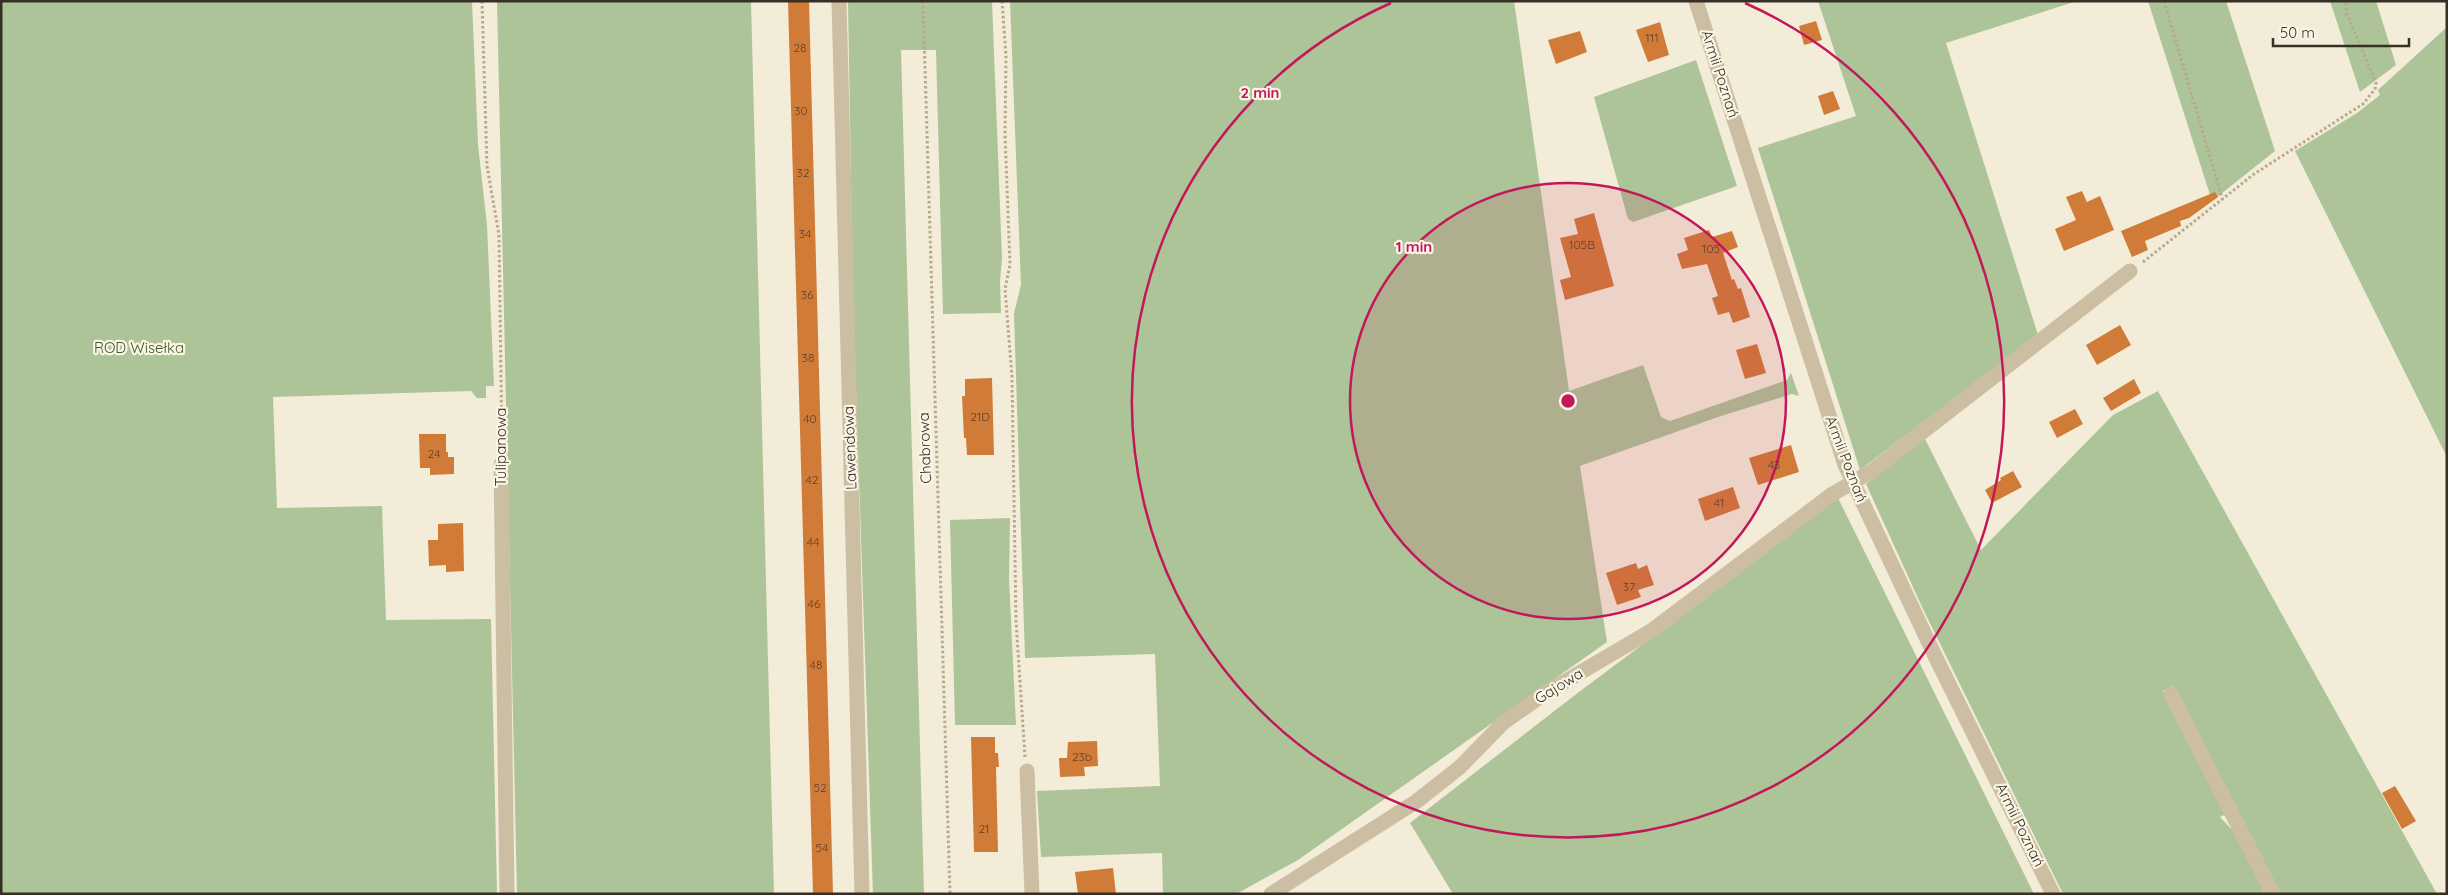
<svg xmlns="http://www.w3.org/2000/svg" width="2448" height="895" font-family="Quicksand,sans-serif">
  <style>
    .green { fill: #acc497 }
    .building { fill: #d17b39 }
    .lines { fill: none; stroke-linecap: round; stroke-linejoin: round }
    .path { stroke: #b8a88d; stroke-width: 3; stroke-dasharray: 2.5 2.5; stroke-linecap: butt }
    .minor { stroke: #ccbea3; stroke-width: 15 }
    .ring { fill: none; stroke: #c2185b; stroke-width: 2.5 }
    .labels { text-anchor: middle; stroke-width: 4.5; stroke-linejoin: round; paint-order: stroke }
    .number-label { font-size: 12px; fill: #5e412b }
    .street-label { font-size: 15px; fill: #372e26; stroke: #fbf5e5 }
    .park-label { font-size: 15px; fill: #3d5727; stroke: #fbf5e5 }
    .centre { fill: #c2185b; stroke: #fbf5e5; stroke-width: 2.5 }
    .ring-label { font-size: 15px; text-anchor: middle; font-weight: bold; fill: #c2185b; stroke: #fbf5e5; stroke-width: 4.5; stroke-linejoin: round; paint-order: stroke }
  </style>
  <rect width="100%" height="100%" fill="#f3ecd8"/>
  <!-- green -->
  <path class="green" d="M1,1h471l6,144 9,80 7,161h-8v12h-9l-6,-7 -198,6 4,111 105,-2 4,114 105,-1 6,275h-496z
    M497,1h254l23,893h-257z
    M848,1h144l10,257 -2,23 1,32 -58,1 -7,-264h-35l23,844h-51l-20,-594z
    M1010,1h504l55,390 74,-26 18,52 9,4 117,-41 4,-7 8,23 -7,-2 -71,22 -141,50 27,176 -309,218 -62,34h-73l-1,-41 -121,4 -4,-66 123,-5 -5,-132 -130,4 -11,-345 7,-28z
    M1818,1h259l-131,42 92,292 -178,135 -102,-322 98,-32z
    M2148,1h78l49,150 -63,50z
    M2330,1h46l20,64 -36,27z
    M2447,27v430l-152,-306 62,-38 23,-18 -2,-5z
    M1696,60l41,126 -104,36 -5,-3 -34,-122z
    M2158,391l279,503h-158l-107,-208 -9,5 65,122 -8,4 19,20 29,57h-205l-140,-285 -57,-125 59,-45 56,111 132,-135z
    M1838,498l196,396h-581l-43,-71 165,-128z
    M1010,518l-1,61 7,146h-61l-5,-205z"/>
  <!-- building -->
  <path class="building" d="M788,1h21l24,893h-20z
    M1816,21l6,19 -18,5 -5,-19z
    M1660,22l9,33 -21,7 -12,-32z
    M1580,31l7,21 -31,12 -8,-24z
    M1833,91l7,18 -16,6 -6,-19z
    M2082,191l5,11 13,-6 14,34 -50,21 -9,-22 21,-9 -10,-23z
    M2215,192l3,5 -29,21 -9,3 1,5 -36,15 3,9 -16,7 -11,-26z
    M1594,213l20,73 -49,14 -5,-20 11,-3 -11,-39 18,-4 -4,-15z
    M1709,230l3,7 20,-6 6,16 -15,6 9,27 2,-1 4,10 3,-1 9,29 -17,6 -4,-11 -11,3 -6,-17 6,-2 -11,-32 -25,5 -5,-15 11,-4 -4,-12z
    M2120,325l11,20 -34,20 -11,-20z
    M1757,344l9,29 -21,6 -9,-29z
    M992,378l2,77h-27l-1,-17h-2l-2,-42h3v-17z
    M2134,379l7,14 -30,18 -8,-13z
    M2075,409l8,15 -26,14 -8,-16z
    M419,434h27v18h2v5h6v17l-24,1v-7h-10z
    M1791,445l8,27 -41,13 -9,-27z
    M2013,471l9,16 -30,16 -7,-13 16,-10 -1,-2z
    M1733,487l7,21 -35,13 -7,-22z
    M463,523l1,48 -18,1v-7l-17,1 -1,-26h10v-16z
    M1636,563l2,6 9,-4 7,20 -16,5 3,7 -24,8 -11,-32z
    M971,737h24v16h3l1,14h-3l2,85h-24z
    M1097,741l1,25 -14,1 1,9 -25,1 -1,-19h8l1,-16z
    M2395,786l21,35 -14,8 -20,-36z
    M1113,868l3,26h-38l-3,-22z"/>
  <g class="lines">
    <!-- path -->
    <path class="path" d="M482,1l5,165 12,69 3,214
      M923,1l27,893
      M1002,1l4,55 -1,78 5,131 -5,24 7,88 4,244 9,136
      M2164,1l59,200
      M2143,262l111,-88 109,-70 12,-15 1,-6 -29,-69 -2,-13"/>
    <!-- minor -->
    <path class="minor" d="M839,1l23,893
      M1696,1l149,464 91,193 117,236
      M501,464l6,430
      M2171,694l102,200
      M1027,771l5,123
      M1271,894l146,-93 43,-34 44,-45 43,-30 104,-61 180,-136 41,-24 258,-200"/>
  </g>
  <!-- distance rings -->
  <circle cx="1568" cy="401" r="218" fill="#c2185b" fill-opacity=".12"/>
  <g class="ring">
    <circle cx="1568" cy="401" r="218"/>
    <path d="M1745 3A436 436 0 1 1 1391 3"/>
  </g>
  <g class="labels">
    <!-- number labels -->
    <g class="number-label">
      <text x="1652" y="42">111</text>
      <text x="800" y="52">28</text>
      <text x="801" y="115">30</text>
      <text x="803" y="177">32</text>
      <text x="805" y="238">34</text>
      <text x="1582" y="249">105B</text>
      <text x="1711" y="253">105</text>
      <text x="807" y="299">36</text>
      <text x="808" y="362">38</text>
      <text x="980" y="421">21D</text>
      <text x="810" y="423">40</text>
      <text x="434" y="458">24</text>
      <text x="1774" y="469">43</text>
      <text x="812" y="484">42</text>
      <text x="1719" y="507">41</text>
      <text x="813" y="546">44</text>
      <text x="1629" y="591">37</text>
      <text x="814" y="608">46</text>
      <text x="816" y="669">48</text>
      <text x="1082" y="761">23b</text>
      <text x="820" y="792">52</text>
      <text x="984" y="833">21</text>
      <text x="822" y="852">54</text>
    </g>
    <!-- street labels -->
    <g class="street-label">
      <text transform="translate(1720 74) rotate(72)" y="5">Armii Poznań</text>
      <text transform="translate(501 447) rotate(-90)" y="5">Tulipanowa</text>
      <text transform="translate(850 448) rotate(-92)" y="5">Lawendowa</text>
      <text transform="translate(925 448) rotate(-92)" y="5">Chabrowa</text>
      <text transform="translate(1846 459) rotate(69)" y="5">Armii Poznań</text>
      <text transform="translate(1559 686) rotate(-32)" y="5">Gajowa</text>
      <text transform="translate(2020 825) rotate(64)" y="5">Armii Poznań</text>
    </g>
    <!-- park labels -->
    <g class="park-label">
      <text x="139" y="353">ROD Wisełka</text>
    </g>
  </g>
  <circle cx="1568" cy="401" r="8" class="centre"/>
  <g class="ring-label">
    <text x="1260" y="98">2 min</text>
    <text x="1414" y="252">1 min</text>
  </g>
  <!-- border -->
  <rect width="2448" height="895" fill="none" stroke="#372e26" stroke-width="5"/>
  <!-- scale -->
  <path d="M2273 38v8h136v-8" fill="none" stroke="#372e26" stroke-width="2.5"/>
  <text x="2280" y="38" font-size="15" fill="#372e26" stroke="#fbf5e5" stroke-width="4" paint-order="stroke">50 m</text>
</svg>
